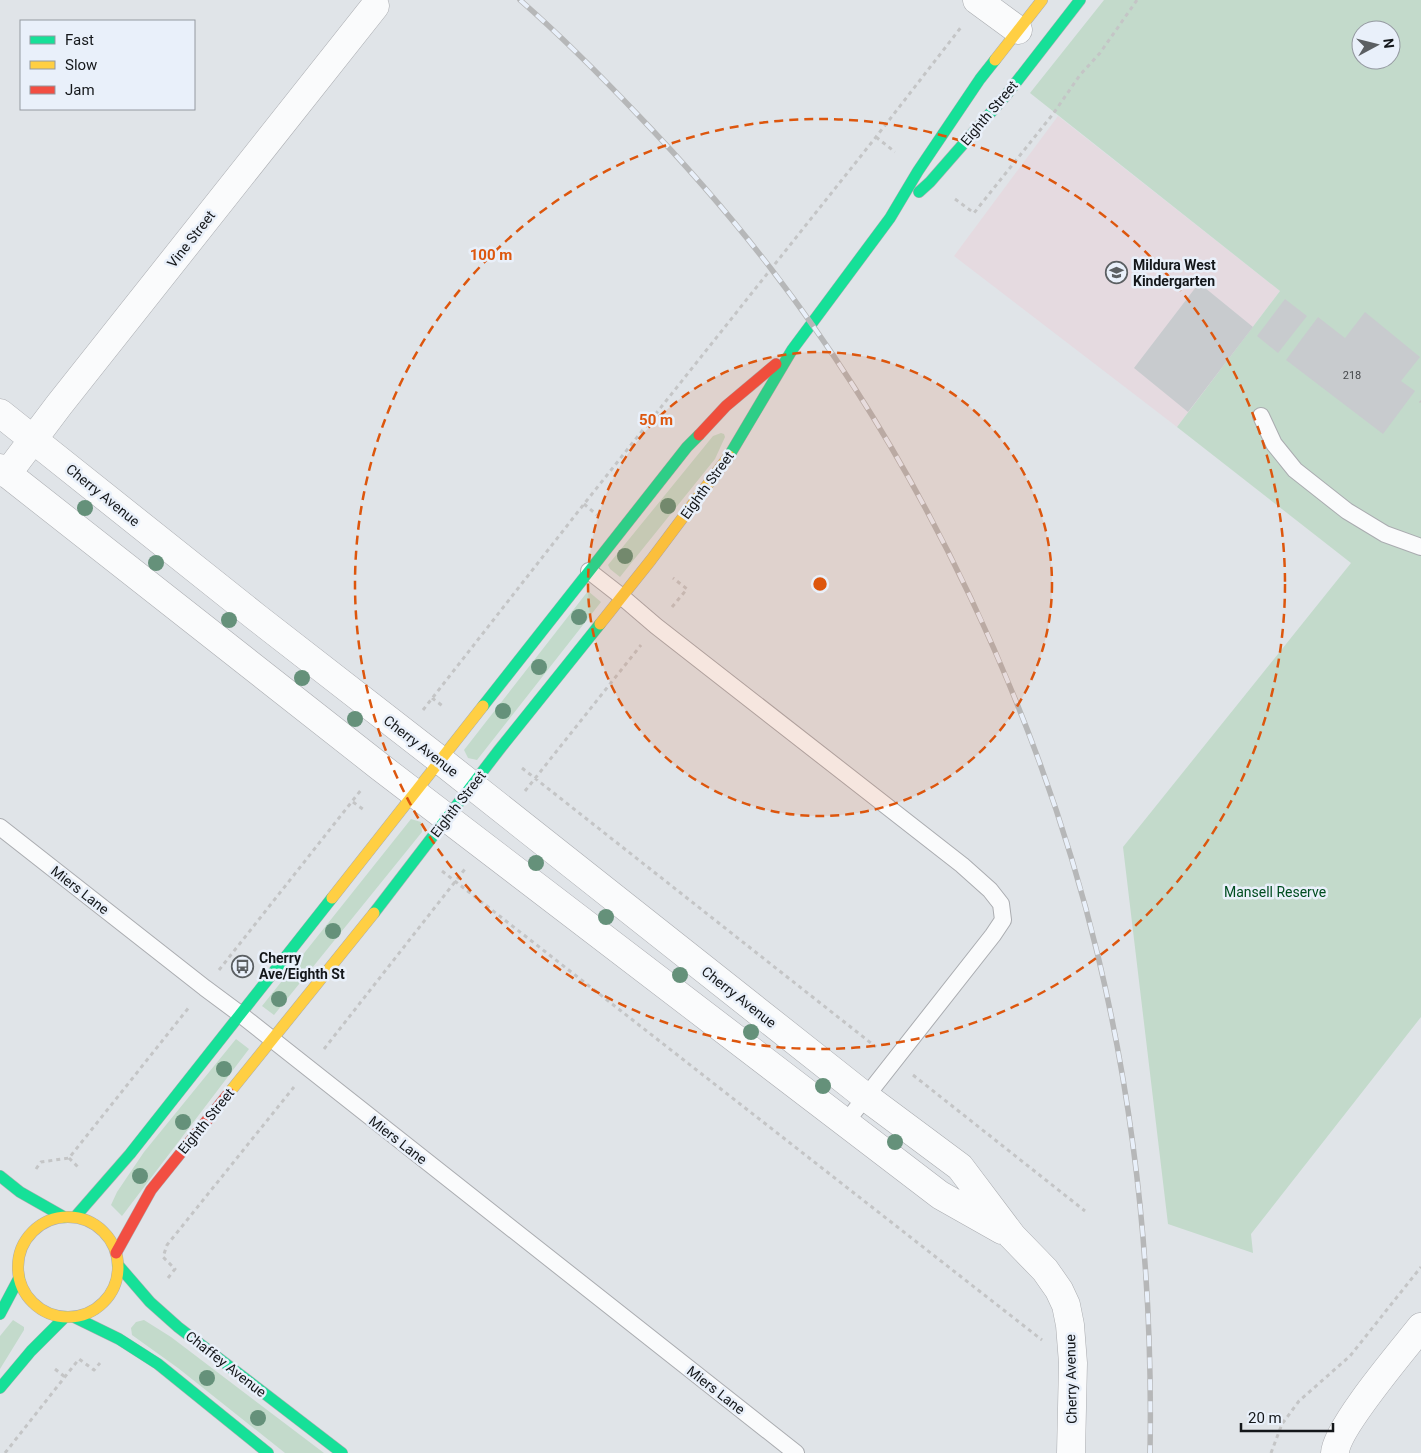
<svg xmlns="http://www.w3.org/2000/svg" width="1421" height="1453" font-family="Roboto,sans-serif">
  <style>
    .education { fill: #e5dae0 }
    .green { fill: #c3dacb; fill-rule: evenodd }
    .building { fill: #c8cbce }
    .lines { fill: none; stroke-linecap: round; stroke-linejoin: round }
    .lane-casing { stroke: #aaacb0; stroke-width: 18 }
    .street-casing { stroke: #aaacb0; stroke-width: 29 }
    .fast-casing { stroke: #aaacb0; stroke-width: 12 }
    .slow-casing { stroke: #aaacb0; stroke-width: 12 }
    .jam-casing { stroke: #aaacb0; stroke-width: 12 }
    .path { stroke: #c4c5c6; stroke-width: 3; stroke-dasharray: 4 4; stroke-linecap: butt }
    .lane { stroke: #fafbfc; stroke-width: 16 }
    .street { stroke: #fafbfc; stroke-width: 28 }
    .fast { stroke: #16e098; stroke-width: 11 }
    .slow { stroke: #ffcf43; stroke-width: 11 }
    .jam { stroke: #f24e42; stroke-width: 11 }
    .rail-casing { stroke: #b6b7b8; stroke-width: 5.5 }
    .rail { stroke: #e9f0fa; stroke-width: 4; stroke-dasharray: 11; stroke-linecap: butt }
    .tree { fill: #65917a }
    .ring { fill: none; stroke: #dd560d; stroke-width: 2.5; stroke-dasharray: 9 6 }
    .labels { text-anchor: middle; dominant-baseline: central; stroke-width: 5; stroke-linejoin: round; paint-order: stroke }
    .number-label { font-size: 11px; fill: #44474a }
    .street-label { font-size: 14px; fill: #14171a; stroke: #e9f0fa }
    .poi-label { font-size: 14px; font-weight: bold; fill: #14171a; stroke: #e9f0fa; text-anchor: start }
    .park-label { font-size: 14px; fill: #004d20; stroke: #e9f0fa }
    .centre { fill: #dd560d; stroke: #e9f0fa; stroke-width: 2.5 }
    .ring-label { font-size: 15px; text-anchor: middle; font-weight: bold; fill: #dd560d; stroke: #e9f0fa; stroke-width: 5; stroke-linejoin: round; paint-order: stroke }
  </style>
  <rect width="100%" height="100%" fill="#e0e4e8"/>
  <path class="education" d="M1058 116 1280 291 1177 427 954 256Z"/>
  <path class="green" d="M1104 0H1421V1017L1251 1234 1253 1253 1168 1224 1123 847 1351 563 1177 427 1280 291 1030 93ZM1361 30H1391V60H1361Z
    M721 433 724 434 725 437 715 459 620 577 610 569 608 565 713 436Z
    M588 591 601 602 477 760 468 758 464 750Z
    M411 819 421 822 422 832 274 1015 262 1006Z
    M236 1039 249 1049 122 1216 111 1205 117 1192 144 1152Z
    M13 1320 24 1327V1330L0 1369V1336Z
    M144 1320 171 1337 324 1453H285L178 1368 132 1335 131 1328 136 1322Z"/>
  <path class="building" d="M1199 283 1253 327 1188 412 1134 368Z
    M1285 299 1307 316 1278 353 1257 336Z
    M1365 312 1420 357 1401 381 1415 391 1383 434 1286 360 1318 317 1345 338Z"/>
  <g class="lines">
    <defs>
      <path id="lane" d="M1261 416 1274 444 1295 470 1347 511 1385 534 1421 547
        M589 571 621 596 656 626 962 865 990 890 1001 904 1003 920 993 935 846 1122
        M0 827 205 988 240 1014 796 1453"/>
      <path id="street" d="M977 0 1018 30
        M0 413 256 617 440 760 866 1097 960 1167 1012 1236 1045 1270 1059 1290 1066 1305 1070 1325 1073 1363 1071 1453
        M0 468 379 766 940 1195 1002 1230
        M7 474 59 405 375 6
        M1335 1453C1336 1428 1403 1350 1421 1327"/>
      <path id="fast" d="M919 192 930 182 1007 94 1080 0
        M729 456 792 350 890 218 918 171 980 79 995 60
        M483 706 687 447 699 435
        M374 913 499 750 600 624
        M0 1176 20 1192 64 1217
        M75 1217 130 1154 332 898
        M118 1265 150 1302 178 1327 342 1453
        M0 1314 19 1278
        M74 1317 119 1339 158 1364 268 1453
        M0 1388 31 1351 65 1317"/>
      <path id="slow" d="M995 60 1042 0
        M600 624 651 560 729 456
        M332 898 483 706
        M229 1093 374 913
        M18 1267a50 50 0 1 1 100 0a50 50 0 1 1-100 0Z"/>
      <path id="jam" d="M699 435 726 406 776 364
        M116 1253 151 1190 229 1093"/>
    </defs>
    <use href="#lane" class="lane-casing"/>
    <use href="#street" class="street-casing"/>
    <use href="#fast" class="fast-casing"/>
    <use href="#slow" class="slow-casing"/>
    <use href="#jam" class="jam-casing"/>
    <path class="path" d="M876 137 895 152
      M955 199 974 213 1053 114 1080 75 1100 53 1137 0
      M1420 401 1421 402
      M584 504 597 515
      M672 607 687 589 673 578
      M432 698 444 707
      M423 710 584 504 876 137 962 26
      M522 768 876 1047
      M525 791 641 645
      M353 802 364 810
      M442 871 1042 1340
      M219 970 361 790
      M324 1049 465 869
      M913 1075 1085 1211
      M69 1158 79 1168
      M36 1169 41 1162 69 1158 190 1006
      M168 1278 175 1269 163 1257 167 1245 294 1087
      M55 1369 65 1377
      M5 1453 79 1359 94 1370 100 1363
      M1271 1453 1282 1424 1299 1401 1350 1356 1421 1267"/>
    <use href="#lane" class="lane"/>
    <use href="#street" class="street"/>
    <use href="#fast" class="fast"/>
    <use href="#slow" class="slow"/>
    <use href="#jam" class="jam"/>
    <defs>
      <path id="rail" d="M520 0C561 36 600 75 638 115 685 164 730 215 772 270 923 467 1040 714 1098 956 1137 1119 1153 1286 1150 1453"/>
    </defs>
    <use href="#rail" class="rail-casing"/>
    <use href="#rail" class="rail"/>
  </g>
  <g class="tree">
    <circle cx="668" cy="506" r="8"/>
    <circle cx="85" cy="508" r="8"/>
    <circle cx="625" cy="556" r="8"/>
    <circle cx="156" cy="563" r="8"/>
    <circle cx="579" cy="617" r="8"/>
    <circle cx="229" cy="620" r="8"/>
    <circle cx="539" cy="667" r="8"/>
    <circle cx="302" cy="678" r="8"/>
    <circle cx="503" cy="711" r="8"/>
    <circle cx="355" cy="719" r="8"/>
    <circle cx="536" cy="863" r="8"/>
    <circle cx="606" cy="917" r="8"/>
    <circle cx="333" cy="931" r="8"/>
    <circle cx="680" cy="975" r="8"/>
    <circle cx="279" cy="999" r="8"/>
    <circle cx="751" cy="1032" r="8"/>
    <circle cx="224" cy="1069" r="8"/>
    <circle cx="823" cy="1086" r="8"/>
    <circle cx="183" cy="1122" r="8"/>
    <circle cx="895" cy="1142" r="8"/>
    <circle cx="140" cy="1176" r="8"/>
    <circle cx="207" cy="1378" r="8"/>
    <circle cx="258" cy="1418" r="8"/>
  </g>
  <circle cx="820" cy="584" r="232" fill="#dd560d" fill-opacity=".12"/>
  <g class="ring">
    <circle cx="820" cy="584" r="232"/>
    <circle cx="820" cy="584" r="465"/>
  </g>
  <defs>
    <symbol id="school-ring" viewBox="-11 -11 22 22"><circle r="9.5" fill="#e9f0fa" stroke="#5b5f62" stroke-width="1.5"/><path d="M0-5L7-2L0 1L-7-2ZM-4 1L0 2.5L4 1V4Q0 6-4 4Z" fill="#5b5f62"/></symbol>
    <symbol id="bus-ring" viewBox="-11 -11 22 22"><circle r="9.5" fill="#e9f0fa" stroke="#5b5f62" stroke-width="1.5"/><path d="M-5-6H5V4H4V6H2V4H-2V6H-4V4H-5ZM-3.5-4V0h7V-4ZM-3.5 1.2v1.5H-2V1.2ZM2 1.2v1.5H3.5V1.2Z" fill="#5b5f62"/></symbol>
  </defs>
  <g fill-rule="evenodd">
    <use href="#school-ring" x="1104" y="260" width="25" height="25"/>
    <use href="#bus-ring" x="230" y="954" width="25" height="25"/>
  </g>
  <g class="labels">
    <g class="number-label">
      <text x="1352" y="375">218</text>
    </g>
    <g class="street-label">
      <text transform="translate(989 113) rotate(-50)">Eighth Street</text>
      <text transform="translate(191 239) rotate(-52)">Vine Street</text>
      <text transform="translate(707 485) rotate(-54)">Eighth Street</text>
      <text transform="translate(103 495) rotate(39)">Cherry Avenue</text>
      <text transform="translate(421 746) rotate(38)">Cherry Avenue</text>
      <text transform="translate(458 804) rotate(-52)">Eighth Street</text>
      <text transform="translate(80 890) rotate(38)">Miers Lane</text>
      <text transform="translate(739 997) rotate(38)">Cherry Avenue</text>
      <text transform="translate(206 1121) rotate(-51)">Eighth Street</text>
      <text transform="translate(398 1140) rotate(38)">Miers Lane</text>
      <text transform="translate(226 1364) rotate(38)">Chaffey Avenue</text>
      <text transform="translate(1071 1379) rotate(-91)">Cherry Avenue</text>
      <text transform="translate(716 1390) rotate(38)">Miers Lane</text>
    </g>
    <g class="poi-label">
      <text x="1133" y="265">Mildura West<tspan x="1133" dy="16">Kindergarten</tspan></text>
      <text x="259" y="958">Cherry<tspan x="259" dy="16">Ave/Eighth St</tspan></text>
    </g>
    <g class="park-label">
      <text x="1275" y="892">Mansell Reserve</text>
    </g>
  </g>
  <circle cx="820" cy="584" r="8" class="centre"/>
  <g class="ring-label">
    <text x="491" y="260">100 m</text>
    <text x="656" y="425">50 m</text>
  </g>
  <rect x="20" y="20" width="175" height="90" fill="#e9f0fa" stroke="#9499a0"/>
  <rect x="30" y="36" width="25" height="8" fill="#16e098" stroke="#9499a0"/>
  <text x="65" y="45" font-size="15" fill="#14171a">Fast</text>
  <rect x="30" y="61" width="25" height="8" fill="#ffcf43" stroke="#9499a0"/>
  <text x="65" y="70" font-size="15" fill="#14171a">Slow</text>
  <rect x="30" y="86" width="25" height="8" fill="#f24e42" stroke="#9499a0"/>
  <text x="65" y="95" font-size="15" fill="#14171a">Jam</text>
  <g transform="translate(1376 45) rotate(83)"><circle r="24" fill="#e9f0fa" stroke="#9499a0"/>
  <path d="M0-4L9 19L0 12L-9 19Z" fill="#5b5f62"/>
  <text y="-8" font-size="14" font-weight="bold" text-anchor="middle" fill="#14171a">N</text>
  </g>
  <path d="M1241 1423v8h92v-8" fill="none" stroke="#14171a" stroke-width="2.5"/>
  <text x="1248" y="1423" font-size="15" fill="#14171a" stroke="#e9f0fa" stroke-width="4" paint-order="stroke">20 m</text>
</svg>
